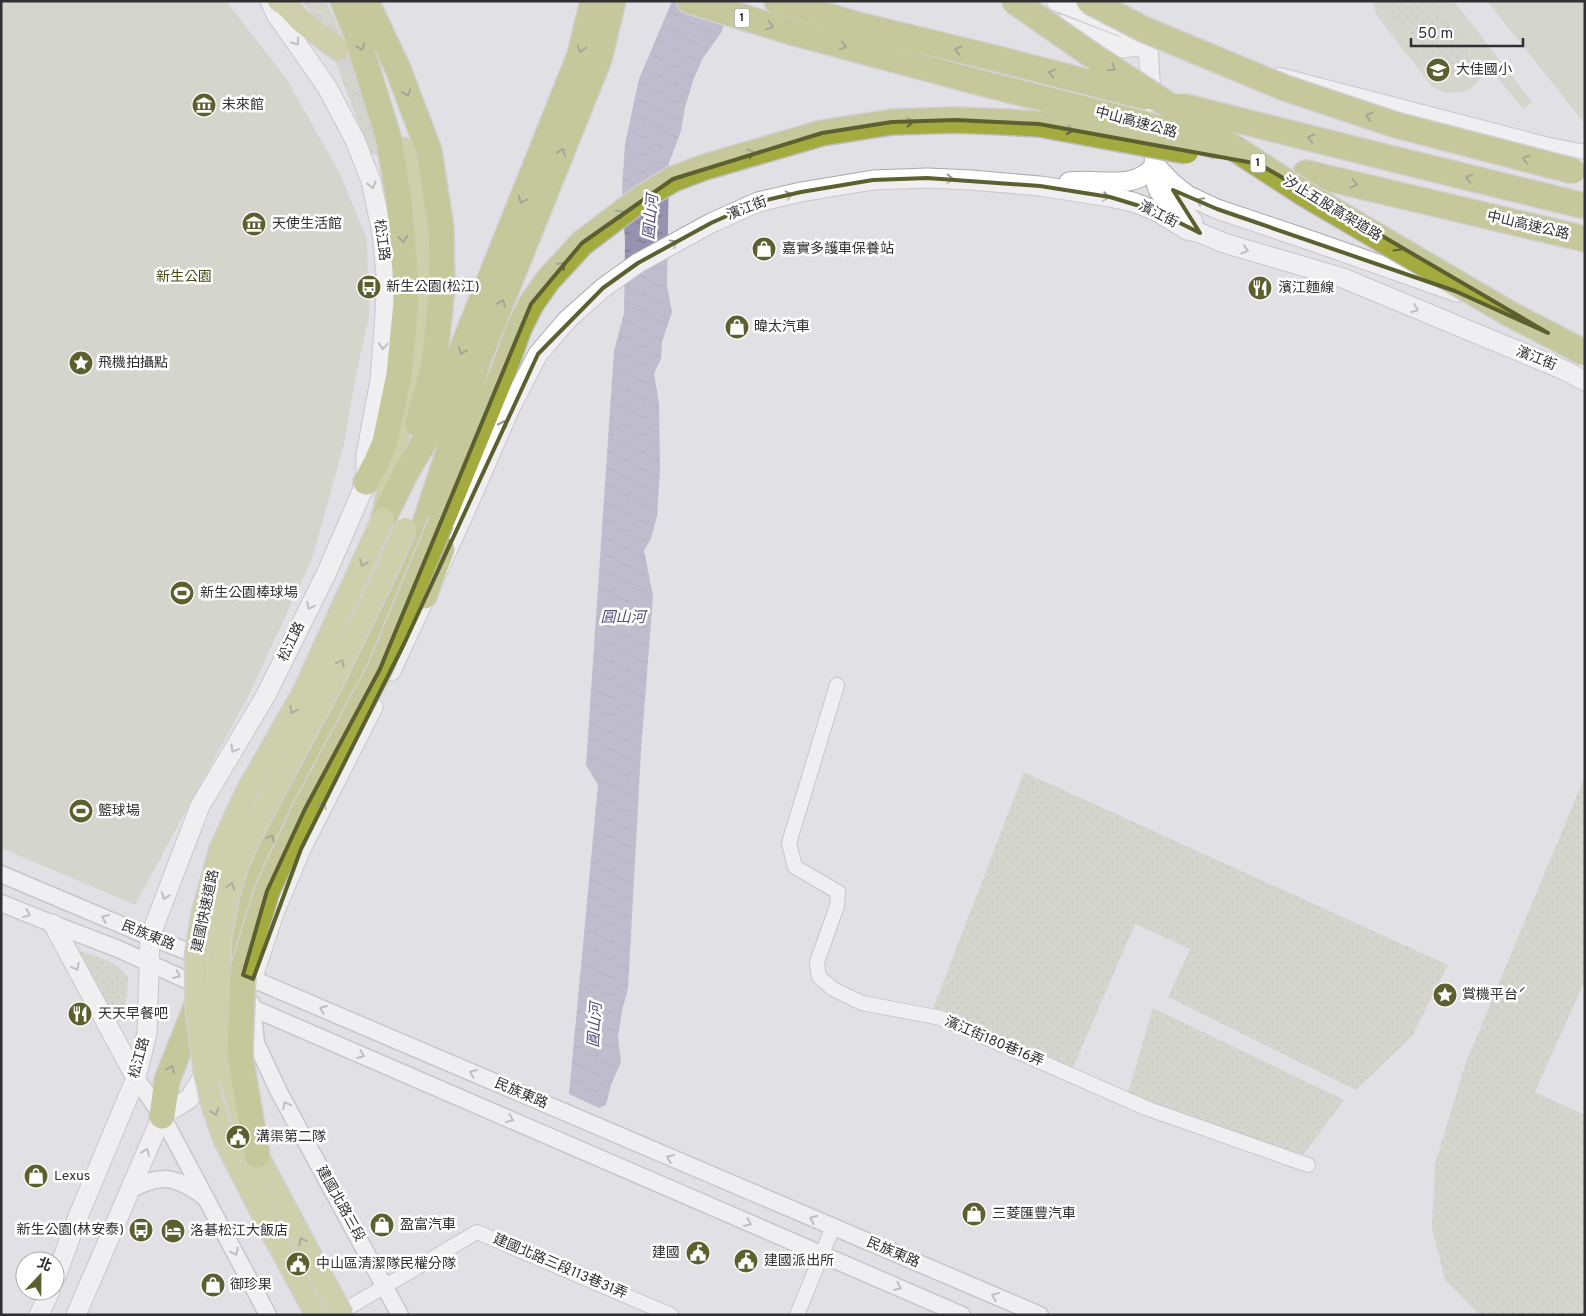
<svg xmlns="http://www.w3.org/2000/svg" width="1586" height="1316" font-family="Overpass,'Noto Sans TC',sans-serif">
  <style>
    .grass { fill: url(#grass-dots) }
    .forest { fill: url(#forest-crowns) }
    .green { fill: #c4c7af }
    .water { fill: url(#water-ripples) }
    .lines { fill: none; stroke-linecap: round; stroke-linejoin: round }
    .trunk-tunnel { stroke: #bebdc1; stroke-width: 22; stroke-dasharray: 22 11; stroke-linecap: butt }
    .minor-casing { stroke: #a9a8ad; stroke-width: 16 }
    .tertiary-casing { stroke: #a9a8ad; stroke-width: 19 }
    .secondary-casing { stroke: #a9a8ad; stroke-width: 21 }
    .trunk-casing { stroke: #bdbcbd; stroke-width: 25 }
    .motorway-casing { stroke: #bdbcbd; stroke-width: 28 }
    .minor { stroke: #fff; stroke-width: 14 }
    .tertiary { stroke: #fff; stroke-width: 16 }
    .secondary { stroke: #fff; stroke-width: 19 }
    .trunk { stroke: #b6bc66; stroke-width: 22 }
    .motorway { stroke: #a3ab3f; stroke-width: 25 }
    .trunk-bridge-casing { stroke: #bdbcbd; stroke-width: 25; stroke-linecap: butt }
    .motorway-bridge-casing { stroke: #bdbcbd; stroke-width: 28; stroke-linecap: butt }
    .trunk-bridge { stroke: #b6bc66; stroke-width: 22 }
    .motorway-bridge { stroke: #a3ab3f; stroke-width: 25 }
    .oneway { stroke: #5e6137 }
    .oneway2 { stroke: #989798 }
    .oneway3 { stroke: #6c6e49 }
    .marked { fill: none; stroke: #5b602e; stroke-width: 4; stroke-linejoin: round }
    .labels { text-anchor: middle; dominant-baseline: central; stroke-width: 5; stroke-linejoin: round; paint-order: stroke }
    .shield { fill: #fff; stroke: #6e6d6f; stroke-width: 1 }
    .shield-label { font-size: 12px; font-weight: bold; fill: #302f31 }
    .poi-label { font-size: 14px; fill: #302f31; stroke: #fff; text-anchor: start }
    .street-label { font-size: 14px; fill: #302f31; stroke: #fff }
    .park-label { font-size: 14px; fill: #444813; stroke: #fff }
    .water-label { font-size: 15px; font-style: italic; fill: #564d7b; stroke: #fff }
  </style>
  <defs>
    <pattern id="grass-dots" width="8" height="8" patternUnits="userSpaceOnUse" patternTransform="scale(1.25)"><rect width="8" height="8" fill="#c4c7af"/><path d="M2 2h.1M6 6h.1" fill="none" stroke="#a9ab97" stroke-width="1.8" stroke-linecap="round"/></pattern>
    <pattern id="forest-crowns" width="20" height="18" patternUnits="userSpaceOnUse" patternTransform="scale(1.25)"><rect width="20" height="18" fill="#c4c7af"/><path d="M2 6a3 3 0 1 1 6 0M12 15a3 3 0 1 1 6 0" fill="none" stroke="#a9ab97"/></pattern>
    <pattern id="water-ripples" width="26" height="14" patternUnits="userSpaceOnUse" patternTransform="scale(1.25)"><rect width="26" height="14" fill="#9692af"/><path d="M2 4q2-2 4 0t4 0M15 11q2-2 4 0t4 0" fill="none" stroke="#7b788f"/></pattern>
  </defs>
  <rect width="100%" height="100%" fill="#e1e0e5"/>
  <path class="grass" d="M1385 1H1433L1468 48 1472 59 1468 70 1458 77 1450 78 1439 73 1388 9Z
    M1024 772 1448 965 1412 1036 1356 1090 1168 997 1190 949 1135 924 1070 1075 933 1009Z
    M1585 776V980L1535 1092 1585 1115V1315H1480L1445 1280 1432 1229 1435 1164 1466 1062Z
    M78 950C96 957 118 961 128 978L125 1017 122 1021 113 1022 73 951Z
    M1153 1008 1344 1100 1298 1162 1126 1099Z"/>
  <path class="forest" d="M302 1H326L355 63 381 158 369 151 322 27Z"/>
  <path class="green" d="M1 1H226L286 78 340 174 367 239 369 316 356 375 344 444 312 559 250 693 135 905 1 848Z
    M1372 1H1385L1388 9 1439 73C1458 88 1480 68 1468 48L1433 1H1454L1532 102 1523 109 1486 63C1484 68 1483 73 1480 78 1470 95 1447 97 1432 86L1377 16Z
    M1487 1H1585V124Z"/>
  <path class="water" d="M672 1H732L721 33 703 58 694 78 685 107 681 131 669 163 667 286 672 312 662 342 661 359 654 373 659 403 660 471 657 516 651 539 644 550 653 596 641 751 628 989 622 1011 618 1037 621 1062 611 1085 606 1105 599 1108 569 1094 598 785 586 765 614 351 624 313 625 241 622 188 625 144 639 79Z"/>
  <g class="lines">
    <path class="trunk-tunnel" d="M338 49 358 66 372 84"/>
    <defs>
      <path id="minor" d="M1280 75 1549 145 1585 152
        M837 685 789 843 795 867 838 892 837 906 817 962 819 977 833 989 862 1003 941 1018 1146 1108 1308 1165
        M336 1315 477 1232 671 1315
        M797 1315 833 1227"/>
      <path id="tertiary" d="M1 874 150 937 205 958
        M1 903 53 924 116 948 204 988
        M241 974 1040 1315
        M234 1000 962 1315
        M252 1004 256 1043 279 1092 400 1315
        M136 1078 162 1116 268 1315
        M130 1190C161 1173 175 1176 203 1196"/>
      <path id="secondary" d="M1056 1 1125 28 1148 45C1150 79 1152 112 1154 146 1155 161 1152 177 1159 191 1167 205 1186 210 1193 222
        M1059 24 1122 48 1148 45
        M1155 165 1172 183 1187 195 1217 209 1312 241 1457 292
        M1069 182C1099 178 1135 192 1155 165
        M391 671 463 516 511 406 538 354 568 319 603 288 638 263 711 223 758 202 801 192 873 180 927 178 971 180 1040 186 1110 197 1133 202 1156 211 1187 230 1200 233 1224 243 1343 278 1564 370 1585 381
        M53 924 136 1078
        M251 983 274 913 301 849 373 707
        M55 1279 77 1219 136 1078 147 1033 150 937 172 879 200 806 266 695 327 572 366 482V455L380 380 385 315 386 274 382 233 371 181 355 140 327 87 276 14 270 1
        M39 1315 50 1291
        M76 1315 162 1116 189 1099 210 1066"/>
      <path id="trunk" d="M279 1 284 3 301 21 338 49
        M385 507 396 442 406 411 413 370 422 291 421 250 417 219 404 149
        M272 1232 317 1315"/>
      <path id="motorway" d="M343 1 356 32 389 140 399 200 405 271 406 303 399 375 385 442 377 461 366 482
        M366 1 398 69 429 151 441 228 442 289 434 364 418 424
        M690 1 795 33 974 81
        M777 1 858 25 1006 61
        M1393 159 1585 206
        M1306 173 1585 239
        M470 380 599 59 613 1
        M443 518 505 367 519 328 531 304 548 280 582 243 643 197 673 179 705 167 822 133 892 122 956 120 1005 122
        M383 519 406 472 426 439 580 55 593 1
        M424 596 442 549
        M220 957 238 918 258 864 283 813 378 631 423 530 477 365
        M162 1116 167 1080 201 995"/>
    </defs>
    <use href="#minor" class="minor-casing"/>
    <use href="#tertiary" class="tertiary-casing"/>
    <use href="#secondary" class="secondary-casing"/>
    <use href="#trunk" class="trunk-casing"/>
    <use href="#motorway" class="motorway-casing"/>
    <use href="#minor" class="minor"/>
    <use href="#tertiary" class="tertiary"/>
    <use href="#secondary" class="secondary"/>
    <use href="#trunk" class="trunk"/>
    <use href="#motorway" class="motorway"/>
    <defs>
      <path id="trunk-bridge" d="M272 1232 224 1138 212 1103 205 1070 197 1012 196 956 203 912 221 848 247 792 304 692 383 519
        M342 1315 257 1155 242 1116 225 1060 218 1007 220 937 228 896 237 865 250 836 331 684 381 582 405 529"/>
      <path id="motorway-bridge" d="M1014 1 1093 56 1305 194 1510 314 1585 353
        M1089 1 1143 29 1285 88 1396 125 1573 171
        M1006 61 1145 97
        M974 81 1140 123 1218 146
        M1182 106 1393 159
        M1005 122 1039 124 1186 151
        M257 1155 240 1055 243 970 267 891 305 809 380 669 441 522"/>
    </defs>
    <use href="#trunk-bridge" class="trunk-bridge-casing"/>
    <use href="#motorway-bridge" class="motorway-bridge-casing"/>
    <use href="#trunk-bridge" class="trunk-bridge"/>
    <use href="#motorway-bridge" class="motorway-bridge"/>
  </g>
  <defs><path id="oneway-chevron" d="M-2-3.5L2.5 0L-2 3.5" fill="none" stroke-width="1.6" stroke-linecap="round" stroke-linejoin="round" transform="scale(1.25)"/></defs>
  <g class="oneway">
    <use href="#oneway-chevron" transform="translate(770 26) rotate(17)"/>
    <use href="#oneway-chevron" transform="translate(843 46) rotate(15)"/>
    <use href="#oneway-chevron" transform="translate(361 47) rotate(72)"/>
    <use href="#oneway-chevron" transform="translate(581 49) rotate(105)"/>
    <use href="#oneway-chevron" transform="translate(958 50) rotate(-166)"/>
    <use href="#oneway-chevron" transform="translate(1112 68) rotate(33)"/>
    <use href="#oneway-chevron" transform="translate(1052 73) rotate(-165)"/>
    <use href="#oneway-chevron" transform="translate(407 93) rotate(70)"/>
    <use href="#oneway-chevron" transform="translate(1369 116) rotate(-162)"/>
    <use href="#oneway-chevron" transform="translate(910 122) rotate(-2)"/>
    <use href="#oneway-chevron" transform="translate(1070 130) rotate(10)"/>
    <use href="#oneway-chevron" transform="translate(1311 138) rotate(-166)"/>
    <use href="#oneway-chevron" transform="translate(562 152) rotate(-68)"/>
    <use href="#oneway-chevron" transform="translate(751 153) rotate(-17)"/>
    <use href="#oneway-chevron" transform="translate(1526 159) rotate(-165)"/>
    <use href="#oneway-chevron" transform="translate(1469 178) rotate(-166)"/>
    <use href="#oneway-chevron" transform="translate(1354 184) rotate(13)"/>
    <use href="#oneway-chevron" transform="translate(522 200) rotate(112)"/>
    <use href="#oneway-chevron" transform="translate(620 213) rotate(-35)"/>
    <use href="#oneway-chevron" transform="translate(403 239) rotate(85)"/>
    <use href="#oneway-chevron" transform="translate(1398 248) rotate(30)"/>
    <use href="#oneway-chevron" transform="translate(562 265) rotate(-48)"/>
    <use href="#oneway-chevron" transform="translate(502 303) rotate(-68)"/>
    <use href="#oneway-chevron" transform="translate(462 351) rotate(112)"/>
    <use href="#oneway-chevron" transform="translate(271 838) rotate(-64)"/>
    <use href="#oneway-chevron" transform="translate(171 1069) rotate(-68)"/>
  </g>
  <g class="oneway2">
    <use href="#oneway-chevron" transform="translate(296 42) rotate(55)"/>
    <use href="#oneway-chevron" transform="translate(950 179) rotate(3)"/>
    <use href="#oneway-chevron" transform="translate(372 185) rotate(76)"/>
    <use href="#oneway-chevron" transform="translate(789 195) rotate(-13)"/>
    <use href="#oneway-chevron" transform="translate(1106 197) rotate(9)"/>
    <use href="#oneway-chevron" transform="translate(1200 201) rotate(-153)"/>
    <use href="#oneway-chevron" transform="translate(674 243) rotate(-29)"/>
    <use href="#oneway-chevron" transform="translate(1245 250) rotate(17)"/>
    <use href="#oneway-chevron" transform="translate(1415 309) rotate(23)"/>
    <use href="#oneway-chevron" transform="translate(383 346) rotate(95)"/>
    <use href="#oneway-chevron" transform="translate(503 424) rotate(-66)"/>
    <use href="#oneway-chevron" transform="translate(310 606) rotate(116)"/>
    <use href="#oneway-chevron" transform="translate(234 749) rotate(121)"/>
    <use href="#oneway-chevron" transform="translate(323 805) rotate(-63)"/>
    <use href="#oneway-chevron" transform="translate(165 896) rotate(111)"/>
    <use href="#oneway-chevron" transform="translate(27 914) rotate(23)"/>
    <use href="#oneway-chevron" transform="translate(105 918) rotate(-157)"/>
    <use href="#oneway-chevron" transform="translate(76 967) rotate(62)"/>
    <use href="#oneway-chevron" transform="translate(177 975) rotate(24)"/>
    <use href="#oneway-chevron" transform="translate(323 1009) rotate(-157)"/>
    <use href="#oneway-chevron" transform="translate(361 1055) rotate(23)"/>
    <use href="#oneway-chevron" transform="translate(473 1073) rotate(-157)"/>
    <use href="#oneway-chevron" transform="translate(286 1105) rotate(-118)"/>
    <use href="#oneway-chevron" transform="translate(510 1119) rotate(23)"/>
    <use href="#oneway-chevron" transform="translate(146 1152) rotate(-67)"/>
    <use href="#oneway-chevron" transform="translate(670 1158) rotate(-157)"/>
    <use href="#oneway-chevron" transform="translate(813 1219) rotate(-157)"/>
    <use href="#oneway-chevron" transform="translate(748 1223) rotate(23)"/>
    <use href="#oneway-chevron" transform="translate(235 1252) rotate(62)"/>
    <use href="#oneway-chevron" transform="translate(898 1287) rotate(23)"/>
    <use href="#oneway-chevron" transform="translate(995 1296) rotate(-157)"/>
  </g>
  <g class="oneway3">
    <use href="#oneway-chevron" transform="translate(363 563) rotate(114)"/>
    <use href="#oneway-chevron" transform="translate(341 663) rotate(-64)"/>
    <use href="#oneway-chevron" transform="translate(293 710) rotate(119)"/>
    <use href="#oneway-chevron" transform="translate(231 886) rotate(-74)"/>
    <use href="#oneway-chevron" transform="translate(215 1112) rotate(71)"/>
    <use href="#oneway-chevron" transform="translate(302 1241) rotate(-118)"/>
  </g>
  <path d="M0 0H1586V1316H0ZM956 120 1039 124 1259 164 1548 333 1455 291 1217 209 1173 190 1200 233 1156 211 1110 197 1040 186 927 178 873 180 801 192 758 202 711 223 638 263 603 288 538 354 404 644 301 849 253 979 243 975 267 891 305 809 380 669 531 304 582 243 673 179 822 133 892 122Z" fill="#e1e0e5" fill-opacity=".55" fill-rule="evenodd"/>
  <path class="marked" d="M956 120 1039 124 1259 164 1548 333 1455 291 1217 209 1173 190 1200 233 1156 211 1110 197 1040 186 927 178 873 180 801 192 758 202 711 223 638 263 603 288 538 354 404 644 301 849 253 979 243 975 267 891 305 809 380 669 531 304 582 243 673 179 822 133 892 122Z"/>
  <defs>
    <symbol id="school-disc" viewBox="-11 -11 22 22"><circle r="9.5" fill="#5b602e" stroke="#fff"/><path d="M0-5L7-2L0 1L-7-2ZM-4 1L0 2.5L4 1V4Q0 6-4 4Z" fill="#fff"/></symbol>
    <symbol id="museum-disc" viewBox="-11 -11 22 22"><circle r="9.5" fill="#5b602e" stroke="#fff"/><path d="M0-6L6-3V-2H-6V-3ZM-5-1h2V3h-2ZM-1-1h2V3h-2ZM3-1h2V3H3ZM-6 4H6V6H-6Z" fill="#fff"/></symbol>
    <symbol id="shop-disc" viewBox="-11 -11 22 22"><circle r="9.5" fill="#5b602e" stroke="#fff"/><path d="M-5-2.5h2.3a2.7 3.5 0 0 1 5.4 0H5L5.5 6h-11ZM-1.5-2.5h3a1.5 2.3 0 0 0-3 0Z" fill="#fff"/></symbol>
    <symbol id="bus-disc" viewBox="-11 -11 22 22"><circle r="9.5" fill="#5b602e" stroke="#fff"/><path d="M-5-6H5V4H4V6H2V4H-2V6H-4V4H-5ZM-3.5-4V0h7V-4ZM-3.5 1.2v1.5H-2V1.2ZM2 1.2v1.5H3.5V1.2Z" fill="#fff"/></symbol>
    <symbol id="restaurant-disc" viewBox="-11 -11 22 22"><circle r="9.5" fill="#5b602e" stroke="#fff"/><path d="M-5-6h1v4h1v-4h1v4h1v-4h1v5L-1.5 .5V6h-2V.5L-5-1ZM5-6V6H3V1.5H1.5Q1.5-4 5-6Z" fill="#fff"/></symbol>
    <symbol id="sight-disc" viewBox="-11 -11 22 22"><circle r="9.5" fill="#5b602e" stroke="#fff"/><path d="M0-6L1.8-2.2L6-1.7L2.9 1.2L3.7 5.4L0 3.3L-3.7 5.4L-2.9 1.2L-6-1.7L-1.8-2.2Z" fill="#fff"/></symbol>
    <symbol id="stadium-disc" viewBox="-11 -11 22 22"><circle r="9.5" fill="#5b602e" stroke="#fff"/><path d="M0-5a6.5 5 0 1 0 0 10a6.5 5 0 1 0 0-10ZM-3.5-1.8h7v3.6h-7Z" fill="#fff"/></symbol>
    <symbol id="civic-disc" viewBox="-11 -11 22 22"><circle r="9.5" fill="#5b602e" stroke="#fff"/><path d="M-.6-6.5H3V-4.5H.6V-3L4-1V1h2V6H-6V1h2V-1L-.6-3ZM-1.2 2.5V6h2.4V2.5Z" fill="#fff"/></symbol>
    <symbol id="hotel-disc" viewBox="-11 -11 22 22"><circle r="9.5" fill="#5b602e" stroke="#fff"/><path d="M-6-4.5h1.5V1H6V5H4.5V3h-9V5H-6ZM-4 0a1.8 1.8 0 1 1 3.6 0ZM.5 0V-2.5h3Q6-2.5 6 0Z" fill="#fff"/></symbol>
  </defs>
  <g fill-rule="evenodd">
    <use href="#school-disc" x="1424" y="56" width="28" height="28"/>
    <use href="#museum-disc" x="190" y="91" width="28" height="28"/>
    <use href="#museum-disc" x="240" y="210" width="28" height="28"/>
    <use href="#shop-disc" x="750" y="235" width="28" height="28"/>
    <use href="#bus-disc" x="355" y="273" width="28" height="28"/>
    <use href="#restaurant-disc" x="1246" y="274" width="28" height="28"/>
    <use href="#shop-disc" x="723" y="313" width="28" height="28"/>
    <use href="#sight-disc" x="67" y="349" width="28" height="28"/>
    <use href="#stadium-disc" x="168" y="579" width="28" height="28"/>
    <use href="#stadium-disc" x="67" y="797" width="28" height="28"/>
    <use href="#sight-disc" x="1431" y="981" width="28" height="28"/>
    <use href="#restaurant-disc" x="66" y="1000" width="28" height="28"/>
    <use href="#civic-disc" x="224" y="1123" width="28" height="28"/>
    <use href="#shop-disc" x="22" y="1162" width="28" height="28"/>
    <use href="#shop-disc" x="960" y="1200" width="28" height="28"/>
    <use href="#shop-disc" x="368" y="1211" width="28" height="28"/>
    <use href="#bus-disc" x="127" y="1216" width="28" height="28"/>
    <use href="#hotel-disc" x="159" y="1217" width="28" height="28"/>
    <use href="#civic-disc" x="684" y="1239" width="28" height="28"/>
    <use href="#civic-disc" x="732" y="1247" width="28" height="28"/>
    <use href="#civic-disc" x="284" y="1250" width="28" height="28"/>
    <use href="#shop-disc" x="199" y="1271" width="28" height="28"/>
  </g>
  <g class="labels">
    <g class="shield">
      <rect x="734.5" y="8.5" width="15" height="19" rx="4"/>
      <rect x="1250.5" y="153.5" width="15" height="19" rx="4"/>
    </g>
    <g class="shield-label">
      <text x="742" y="18">1</text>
      <text x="1258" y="163">1</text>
    </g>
    <g class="poi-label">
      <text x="1456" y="70">大佳國小</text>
      <text x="222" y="105">未來館</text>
      <text x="272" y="224">天使生活館</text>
      <text x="782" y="249">嘉實多護車保養站</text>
      <text x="386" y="287">新生公園(松江)</text>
      <text x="1278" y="288">濱江麵線</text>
      <text x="754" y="327">暐太汽車</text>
      <text x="98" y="363">飛機拍攝點</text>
      <text x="200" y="593">新生公園棒球場</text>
      <text x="98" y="811">籃球場</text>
      <text x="1462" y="995">賞機平台ˊ</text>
      <text x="98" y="1014">天天早餐吧</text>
      <text x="256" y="1137">溝渠第二隊</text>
      <text x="54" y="1176">Lexus</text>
      <text x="992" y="1214">三菱匯豐汽車</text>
      <text x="400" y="1225">盈富汽車</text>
      <text x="124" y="1230" text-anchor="end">新生公園(林安泰)</text>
      <text x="190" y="1231">洛碁松江大飯店</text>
      <text x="680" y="1253" text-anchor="end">建國</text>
      <text x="764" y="1261">建國派出所</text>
      <text x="316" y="1264">中山區清潔隊民權分隊</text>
      <text x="230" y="1285">御珍果</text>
    </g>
    <g class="street-label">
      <text transform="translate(1136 123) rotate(15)">中山高速公路</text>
      <text transform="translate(747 209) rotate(-21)">濱江街</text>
      <text transform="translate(1332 209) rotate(31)">汐止五股高架道路</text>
      <text transform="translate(1158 215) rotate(27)">濱江街</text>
      <text transform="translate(1528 226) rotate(13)">中山高速公路</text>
      <text transform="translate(381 240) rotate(82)">松江路</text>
      <text transform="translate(1536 359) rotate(22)">濱江街</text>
      <text transform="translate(292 642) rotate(-64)">松江路</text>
      <text transform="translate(206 911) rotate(-78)">建國快速道路</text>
      <text transform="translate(148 936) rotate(22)">民族東路</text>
      <text transform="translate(994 1042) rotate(23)">濱江街180巷16弄</text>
      <text transform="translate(140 1058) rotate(-75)">松江路</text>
      <text transform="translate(521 1094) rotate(23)">民族東路</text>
      <text transform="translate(340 1204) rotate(61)">建國北路三段</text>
      <text transform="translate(893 1253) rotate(23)">民族東路</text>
      <text transform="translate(560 1267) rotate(23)">建國北路三段113巷31弄</text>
    </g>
    <g class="park-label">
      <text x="184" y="277">新生公園</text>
    </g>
    <g class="water-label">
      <text transform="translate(652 217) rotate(-85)">圓山河</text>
      <text x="623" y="618">圓山河</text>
      <text transform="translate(596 1025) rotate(-86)">圓山河</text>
    </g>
  </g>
  <rect width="1586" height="1316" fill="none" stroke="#302f31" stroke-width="5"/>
  <g transform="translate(40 1276) rotate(22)"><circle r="24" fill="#ffffff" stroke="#acacad"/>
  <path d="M0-4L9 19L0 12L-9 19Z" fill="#5b602e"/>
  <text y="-8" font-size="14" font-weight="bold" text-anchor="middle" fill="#302f31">北</text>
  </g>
  <path d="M1411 38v8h112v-8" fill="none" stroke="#302f31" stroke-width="2.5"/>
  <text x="1418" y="38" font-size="15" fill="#302f31" stroke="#ffffff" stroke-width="4" paint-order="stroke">50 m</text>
</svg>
